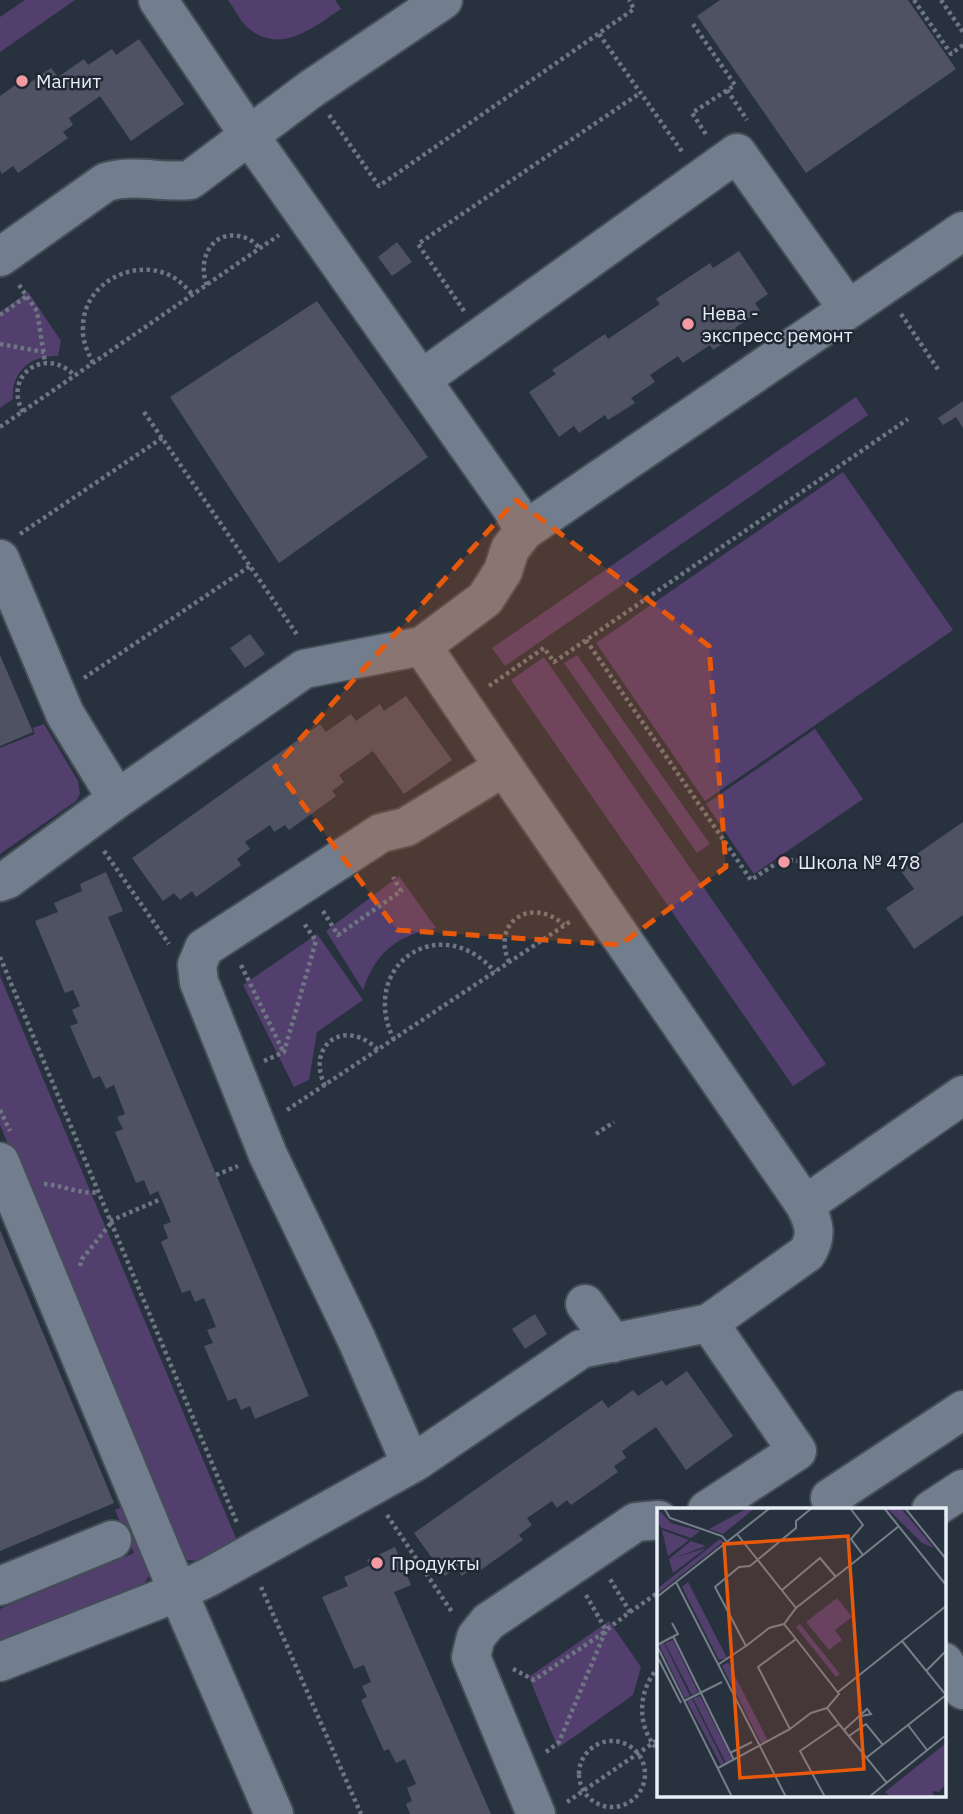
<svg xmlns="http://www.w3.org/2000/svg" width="963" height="1814" font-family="'IBM Plex Sans',sans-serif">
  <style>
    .green { fill: #533f6e }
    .building { fill: #4f5262 }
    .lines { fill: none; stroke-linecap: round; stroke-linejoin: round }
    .minor-casing { stroke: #454d57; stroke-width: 42 }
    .path { stroke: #6d7682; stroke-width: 4.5; stroke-dasharray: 3.5 3.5; stroke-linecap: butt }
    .minor { stroke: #727e8d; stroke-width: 38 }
    .marked { fill: #e8590c; fill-opacity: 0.2; stroke: #e8590c; stroke-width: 5; stroke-dasharray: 14 9; stroke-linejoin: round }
    .poi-dot { fill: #f49aa2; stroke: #1f2834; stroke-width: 2.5 }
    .labels { text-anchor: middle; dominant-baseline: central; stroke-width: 5; stroke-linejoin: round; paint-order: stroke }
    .poi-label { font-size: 19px; fill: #e8eff7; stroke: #1f2834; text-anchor: start }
    .inset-road { fill: none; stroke: #757e89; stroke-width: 2 }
    .view { fill: #e8590c; fill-opacity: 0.15; stroke: #e8590c; stroke-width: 3.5 }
    .inset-edge { fill: none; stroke: #e8eff7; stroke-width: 3.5 }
  </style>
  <rect width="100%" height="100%" fill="#28323f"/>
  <path class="green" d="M25 0H75L0 52V17Z
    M228 0H335L341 9C312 28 280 56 247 27 240 21 234 8 228 0Z
    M28 292 61 341 58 356C31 355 11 371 13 399L0 408V312Z
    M856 397 868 415 505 666 492 648Z
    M843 472 953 630 705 801 596 643Z
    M577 655 710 844 697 853 564 663Z
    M544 657 826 1064 793 1086 511 680Z
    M44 724 78 781 80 794 76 801 0 854V748L35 734 33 728Z
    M815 729 863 799 754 874 706 804Z
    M399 876 436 928C397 936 376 951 363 990L326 931Z
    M317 934 363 1000 317 1032 309 1080 294 1087 243 985Z
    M0 976 238 1543 203 1561 186 1560 179 1553 0 1125Z
    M128 1504 151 1573 143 1585 0 1644V1609L134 1553 115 1510Z
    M609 1621 641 1667 633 1695 558 1748 529 1677Z"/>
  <path class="building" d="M720 0H908L956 69 806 173 697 16Z
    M139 39 184 104 131 141 100 96 69 118 73 125 63 132 68 138 18 173 13 166 2 174 0 170V96L24 79 28 84 51 68 58 77 84 59 88 65 112 49 116 55Z
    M397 242 412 262 392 276 378 257Z
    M739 251 768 294 755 303 760 311 735 328 739 333 713 350 710 345 683 363 678 356 650 375 655 382 631 398 635 403 608 420 605 415 579 433 574 426 559 437 529 392 556 374 552 370 605 334 608 339 660 304 656 299 710 263 713 268Z
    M317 301 428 457 279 563 170 397Z
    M963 401V428L956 417 943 425 938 418Z
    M250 634 265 654 245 668 230 648Z
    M0 655 33 732 0 746Z
    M406 696 452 760 404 794 373 751 339 775 344 782 332 791 336 796 314 812 289 830 285 825 274 832 270 825 245 842 250 849 237 859 241 865 220 880 196 897 192 891 180 900 174 893 163 901 132 858 320 724 326 732 351 714 356 721 380 704 384 711Z
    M963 822V915L914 949 886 908 914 889 898 867Z
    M106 872 123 911 108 917 309 1396 255 1419 250 1406 241 1410 236 1398 228 1401 204 1346 213 1343 207 1330 216 1327 204 1298 195 1302 190 1290 182 1293 161 1242 168 1238 163 1225 171 1222 158 1191 150 1195 144 1180 136 1183 115 1132 123 1129 117 1117 125 1114 114 1085 106 1089 100 1076 93 1079 70 1026 78 1023 72 1010 80 1006 73 990 65 993 35 921 58 912 54 903 82 891 80 884Z
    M0 1230 114 1503 0 1551Z
    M535 1314 547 1334 525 1349 512 1329Z
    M687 1371 733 1436 686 1470 656 1427 622 1451 626 1458 614 1466 618 1472 571 1505 567 1500 557 1508 552 1501 527 1518 532 1525 519 1535 523 1540 478 1572 474 1567 462 1576 456 1568 445 1576 414 1533 602 1400 608 1408 633 1390 638 1396 662 1380 666 1386Z
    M395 1547 411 1585 394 1592 491 1814H410L406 1804 412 1801 407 1788 416 1784 405 1759 396 1763 389 1749 384 1751 361 1700 367 1697 362 1686 371 1682 364 1665 354 1669 322 1597 348 1586 344 1577 370 1565 367 1560Z"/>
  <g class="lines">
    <defs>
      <path id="minor" d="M158 0 249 135 513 510 524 531
        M0 257 106 182C135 174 161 183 190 180L311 89 443 0
        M422 379 737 153 848 309
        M0 559 65 714 117 799 8 879 0 882
        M504 767 805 1205C814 1223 818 1235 807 1253L709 1323
        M117 799 304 669 422 646 485 599 503 571 510 549 524 531 963 231
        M0 1162 178 1592 274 1814
        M805 1205 963 1095
        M585 1304 613 1343
        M415 1462 581 1349 709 1323 797 1451 707 1510
        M830 1498 963 1410
        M931 1510 963 1489
        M0 1586 112 1540
        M0 1662 178 1592 209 1577 415 1462 403 1446 356 1338 268 1155 199 982 197 965 204 948 381 833 406 827 504 767 422 646
        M944 1662 963 1690
        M536 1814 471 1657 476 1637 488 1622 636 1522 659 1520"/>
    </defs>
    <use href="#minor" class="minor-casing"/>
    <path class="path" d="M914 0 951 54 963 45
      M941 0 963 32
      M693 24 735 85 692 113 707 136
      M599 34 683 153
      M727 90 747 120
      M329 115 379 186 634 9 629 0
      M19 285 37 311 45 362
      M207 285C196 258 214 226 246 238 251 239 256 245 260 248
      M464 311 418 244 640 93
      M901 314 939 371
      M0 315 27 296
      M0 344 44 352
      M93 363C87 351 82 340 83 327 83 285 130 259 167 274 177 278 185 286 192 294
      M23 412C2 375 46 345 75 376
      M144 412 298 636
      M0 427 279 235
      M20 534 162 438
      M586 640 751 880 783 859 837 866
      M84 678 250 566
      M489 686 544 648 554 662 908 419
      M104 851 169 944
      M323 911 338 935 401 891 393 877
      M0 957 237 1523
      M509 962C491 921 532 896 564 925
      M241 965 283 1051
      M394 1040C357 965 441 909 495 972
      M264 1061 284 1052 316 941 303 922
      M325 1086C305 1044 346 1017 378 1050
      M0 1110 10 1131
      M287 1110 571 921
      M596 1134 614 1122
      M216 1175 238 1166
      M44 1184C62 1185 81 1195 99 1192
      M110 1221 161 1199
      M80 1266 82 1259 111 1223
      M387 1515 452 1612
      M261 1587 361 1814
      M586 1595 606 1630 630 1612 610 1579
      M630 1612 659 1592
      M659 1667C637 1690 636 1728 659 1751
      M513 1669 534 1680 606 1631
      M579 1774a33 33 0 1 1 66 0a33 33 0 1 1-66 0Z
      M546 1752 559 1742 606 1630
      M567 1802 659 1739"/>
    <use href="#minor" class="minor"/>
  </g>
  <path class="marked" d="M516 500 709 646 726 867 620 945 397 930 275 767Z"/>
  <g class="poi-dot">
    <circle cx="22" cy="81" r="7"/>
    <circle cx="688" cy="324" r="7"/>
    <circle cx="784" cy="862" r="7"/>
    <circle cx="377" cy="1563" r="7"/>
  </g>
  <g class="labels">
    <g class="poi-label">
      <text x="36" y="81">Магнит</text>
      <text x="702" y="313">Нева -<tspan x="702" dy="22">экспресс ремонт</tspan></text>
      <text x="798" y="862">Школа № 478</text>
      <text x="391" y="1563">Продукты</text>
    </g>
  </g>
  <g transform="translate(657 1508)">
    <rect width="289" height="289" fill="#28323f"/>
    <path d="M0 0 14 15 43 23 34 30 5 20 0 15ZM91 0H98L66 26 52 21ZM230 0H244L277 40 265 35ZM5 22 32 32 11 48ZM63 31 66 34 0 86V81ZM34 33 49 38 17 50 49 40 16 65 12 51ZM31 74 70 150 62 152 25 79ZM180 90 195 109 178 122 185 132 172 142 149 114ZM143 116 183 166 179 169 139 119ZM16 132 41 184 35 187 8 135ZM7 135 33 188 28 190 2 137ZM71 154 111 233 104 235 65 158ZM43 188 75 251 69 255 36 190ZM35 191 67 255 64 257 30 193ZM289 235V276L282 284 275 283 278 289H234L228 284Z" fill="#533f6e"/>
    <path class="inset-road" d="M7 0 13 10 65 28 70 34M193 0 206 17 194 31 206 47 242 18M227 0 289 77M248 0 289 51M80 26 139 100M19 74 129 289M125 82 163 50 179 69M0 89 113 0M16 128 77 252M139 131 182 186 170 200M0 137 21 126 15 115M0 138 75 289M89 138 112 120 127 116 139 100 206 47M0 148 24 195M62 156 89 138 58 79 82 59 93 58 139 20V13L155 0M269 163 289 143M181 184 289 98M27 193 65 174M182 216 230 275M251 217 270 242M133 221 154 205 170 200 182 216 143 243 168 289M187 222 210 201 214 206 205 208M192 228 209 216 226 237M73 245 95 234M209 250 289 187 245 133M61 260 133 221 101 159 139 131 127 116M212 289 289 227"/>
    <path class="view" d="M191 28 207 261 83 270 67 36Z"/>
    <rect width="289" height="289" class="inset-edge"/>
  </g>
</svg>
